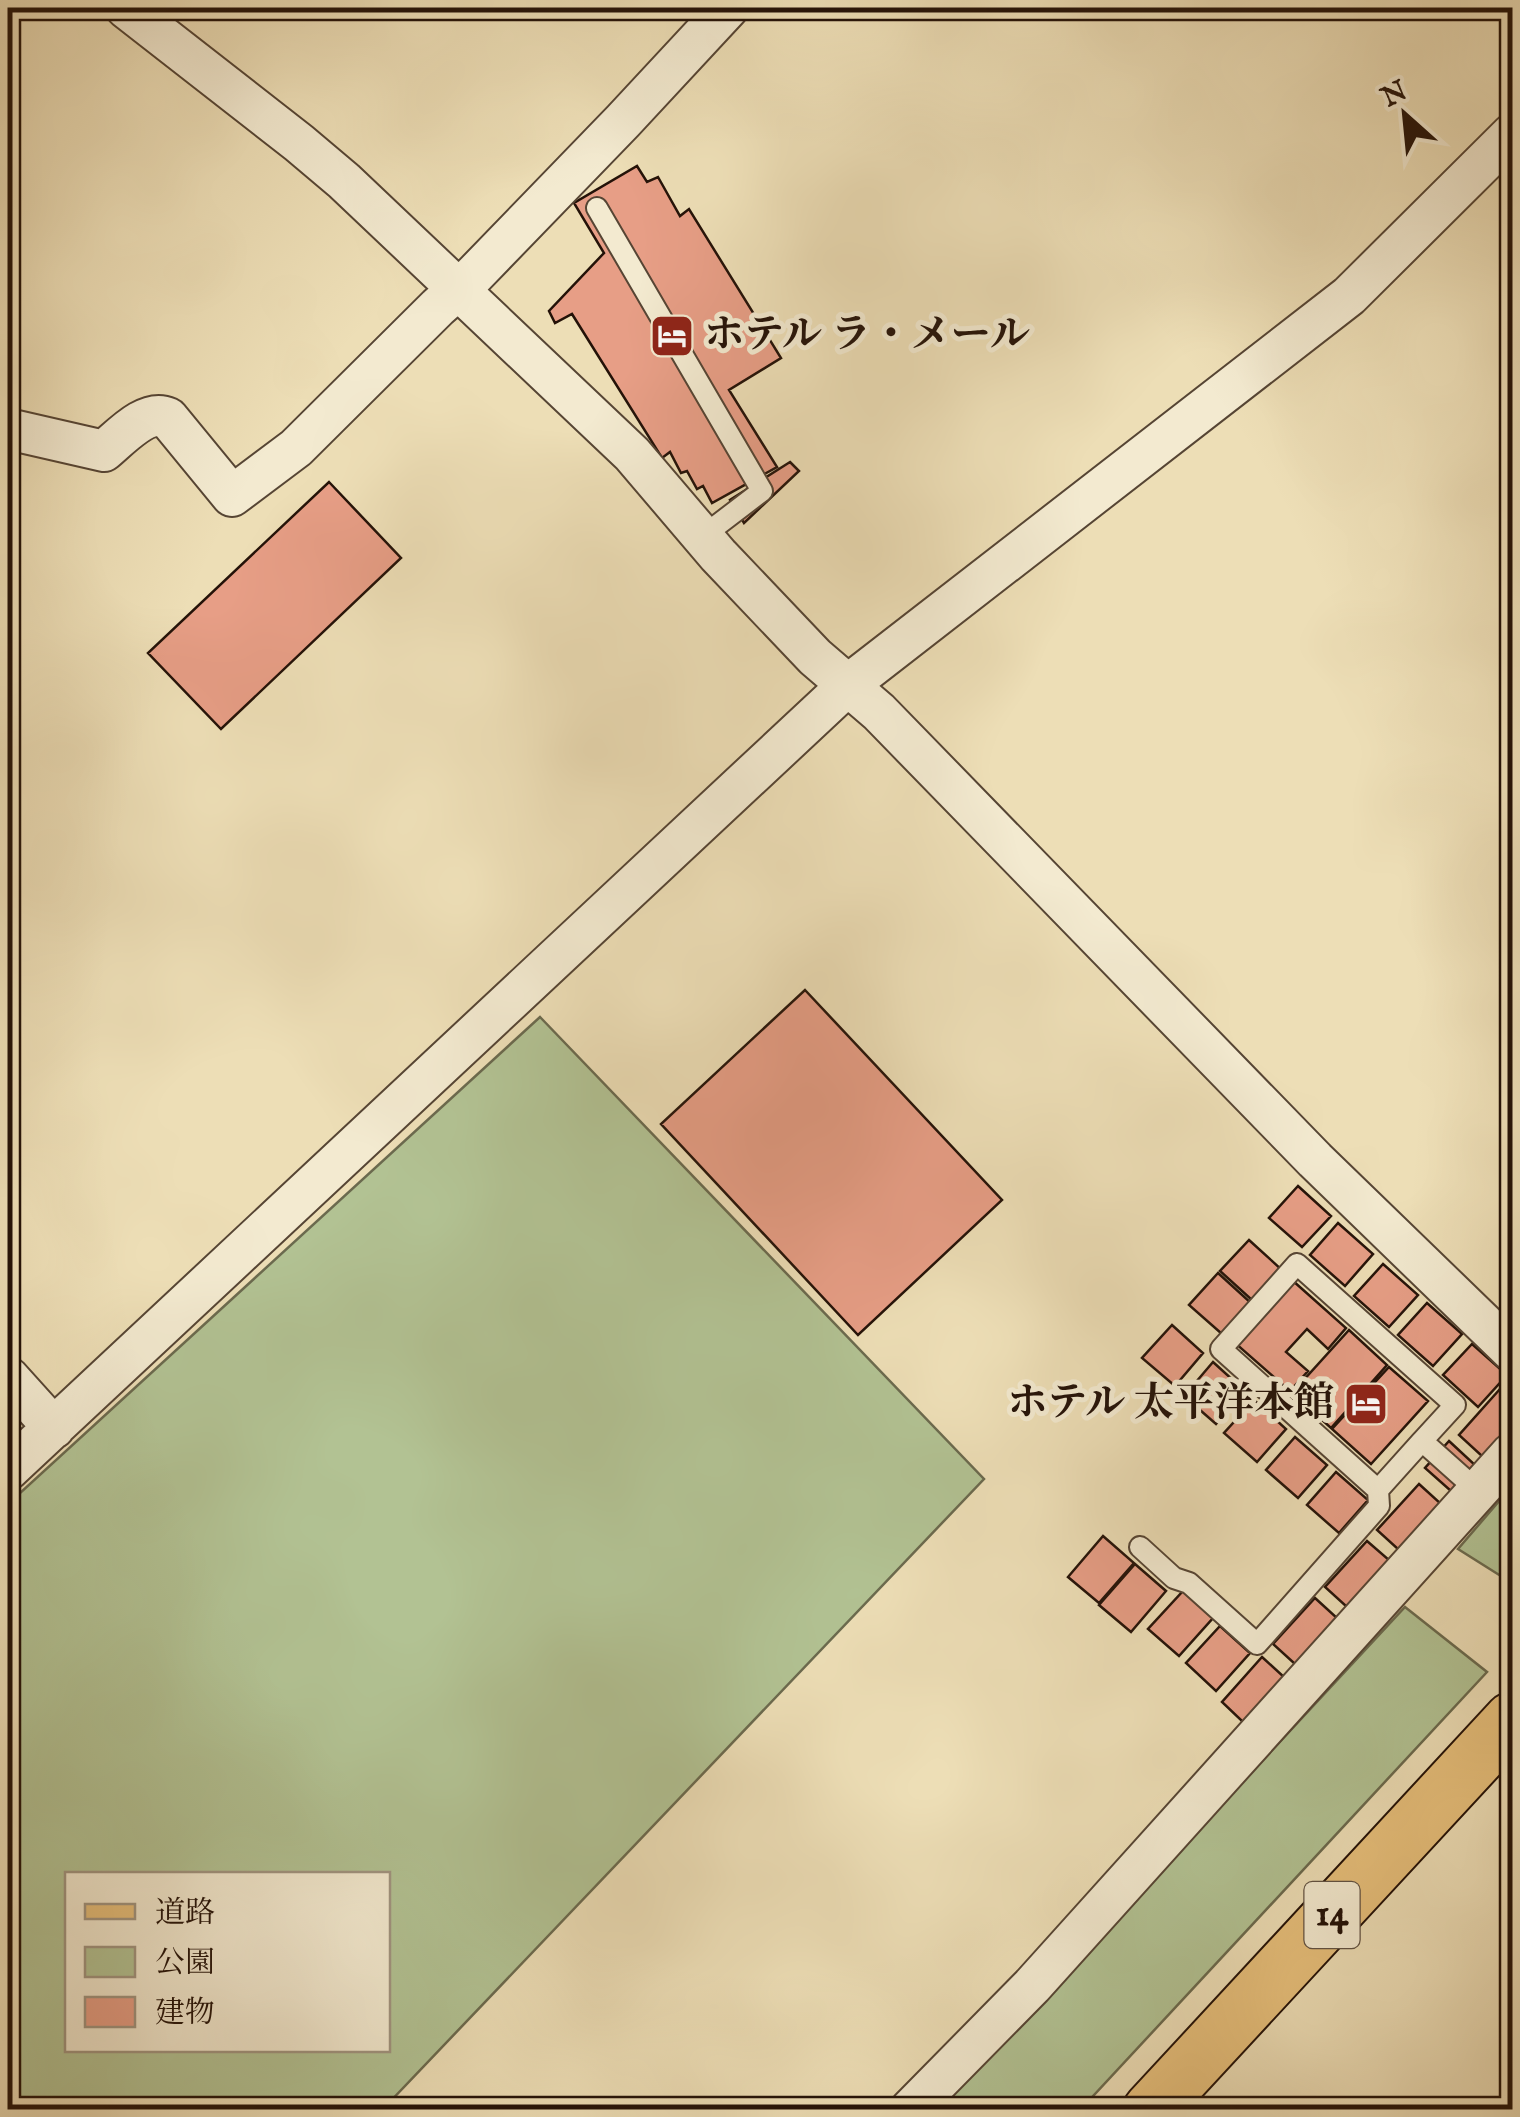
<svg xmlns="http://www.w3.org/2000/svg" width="1520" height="2117" font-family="'IM FELL English','Noto Serif JP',serif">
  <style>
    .green { fill: #b2c293; stroke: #6b6a4e; stroke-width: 2.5; fill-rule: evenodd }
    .building { fill: #e79e86; stroke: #241208; stroke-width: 2.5 }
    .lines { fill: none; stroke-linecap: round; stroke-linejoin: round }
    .service-casing { stroke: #564534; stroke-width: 24 }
    .minor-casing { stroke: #564534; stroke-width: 44 }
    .primary-casing { stroke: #241208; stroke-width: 59 }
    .service { stroke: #f3ead0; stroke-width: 20 }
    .minor { stroke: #f3ead0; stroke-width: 40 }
    .primary { stroke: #e6bf7b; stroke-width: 55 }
    .labels { text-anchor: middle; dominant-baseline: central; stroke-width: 10; stroke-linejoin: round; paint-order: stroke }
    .shield { fill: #f3ead0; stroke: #625344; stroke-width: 2.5 }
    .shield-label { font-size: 38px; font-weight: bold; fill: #241208 }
    .poi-label { font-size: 40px; font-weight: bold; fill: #241208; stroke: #f3ead0; text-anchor: start }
  </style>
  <rect width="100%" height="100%" fill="#eddeb6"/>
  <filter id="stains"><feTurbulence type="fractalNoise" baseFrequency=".002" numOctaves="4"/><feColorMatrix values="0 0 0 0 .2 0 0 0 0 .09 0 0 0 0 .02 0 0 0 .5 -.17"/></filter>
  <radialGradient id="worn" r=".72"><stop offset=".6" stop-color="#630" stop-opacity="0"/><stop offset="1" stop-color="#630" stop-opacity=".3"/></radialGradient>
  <path class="green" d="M540 1017 984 1479 383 2109H8V1504ZM68 1874H388V2050H68Z
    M1512 1486V1583L1458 1549Z
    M1405 1607 1487 1672 1081 2109 938 2110Z"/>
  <path class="building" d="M637 166 647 182 658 177 680 216 689 209 781 358 729 390 777 467 712 503 703 486 697 489 687 471 681 473 670 452 662 458 572 314 555 323 549 311 604 253 574 203Z
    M790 462 799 471 744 523 730 500Z
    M329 482 401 558 221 729 148 653Z
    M805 990 1002 1200 858 1335 661 1124Z
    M1298 1186 1331 1216 1302 1247 1269 1218Z
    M1338 1223 1373 1254 1345 1286 1310 1255Z
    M1249 1240 1282 1270 1253 1301 1220 1271Z
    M1383 1264 1418 1295 1389 1327 1354 1296Z
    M1218 1273 1251 1303 1222 1334 1189 1305Z
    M1292 1280 1346 1328 1328 1349 1307 1329 1286 1352 1308 1371 1290 1391 1235 1343Z
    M1427 1303 1462 1334 1433 1366 1398 1335Z
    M1172 1325 1203 1353 1175 1386 1142 1358Z
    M1349 1330 1387 1365 1331 1428 1292 1393Z
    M1472 1344 1507 1375 1478 1407 1443 1375Z
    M1213 1362 1245 1391 1216 1424 1184 1396Z
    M1389 1367 1428 1401 1371 1464 1332 1429Z
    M1508 1380 1512 1384V1424L1483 1457 1459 1435Z
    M1254 1400 1286 1429 1257 1462 1224 1433Z
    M1295 1437 1327 1465 1298 1498 1266 1470Z
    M1449 1441 1475 1465 1451 1491 1425 1468Z
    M1336 1472 1368 1500 1339 1533 1307 1505Z
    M1419 1484 1440 1503 1399 1550 1377 1530Z
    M1103 1536 1134 1563 1099 1603 1068 1577Z
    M1367 1541 1389 1560 1347 1607 1325 1587Z
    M1135 1564 1166 1591 1131 1632 1099 1605Z
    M1183 1591 1213 1618 1179 1656 1148 1629Z
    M1315 1598 1337 1618 1295 1664 1273 1644Z
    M1220 1626 1250 1653 1216 1691 1186 1663Z
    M1262 1657 1284 1677 1243 1722 1222 1702Z"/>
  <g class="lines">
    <defs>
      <path id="service" d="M597 208 762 491 703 536
        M1378 1490 1221 1349 1297 1264 1455 1405 1422 1441
        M1140 1547 1174 1578 1189 1583 1257 1644 1379 1506 1378 1490 1422 1441 1478 1491"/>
      <path id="minor" d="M126 8 299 143 344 181 632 454 718 555 815 657 879 712 1315 1160 1512 1351
        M8 429 104 451C120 438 146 408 168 418L232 496 296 448 438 307 473 276 623 121 728 8
        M8 1377 54 1428
        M8 1470 848 685 1349 296 1512 134
        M910 2110 1032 1986 1512 1453"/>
      <path id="primary" d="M1151 2110 1512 1720"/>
    </defs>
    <use href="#service" class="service-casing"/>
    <use href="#minor" class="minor-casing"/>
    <use href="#primary" class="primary-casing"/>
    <use href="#service" class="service"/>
    <use href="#minor" class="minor"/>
    <use href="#primary" class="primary"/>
  </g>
  <defs>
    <symbol id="hotel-square" viewBox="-11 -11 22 22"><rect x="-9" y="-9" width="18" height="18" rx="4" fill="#8f2418" stroke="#f3ead0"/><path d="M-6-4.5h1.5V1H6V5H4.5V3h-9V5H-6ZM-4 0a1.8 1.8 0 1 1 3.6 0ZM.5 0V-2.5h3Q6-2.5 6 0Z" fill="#fff"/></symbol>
  </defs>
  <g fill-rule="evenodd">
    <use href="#hotel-square" x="647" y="311" width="50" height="50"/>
    <use href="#hotel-square" x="1341" y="1379" width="50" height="50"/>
  </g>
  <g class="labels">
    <rect class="shield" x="1304.5" y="1882" width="55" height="66" rx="8"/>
    <g class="shield-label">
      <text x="1332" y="1915">14</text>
    </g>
    <g class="poi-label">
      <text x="704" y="336">ホテル ラ・メール</text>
      <text x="1334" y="1404" text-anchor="end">ホテル 太平洋本館</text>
    </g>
  </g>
  <rect width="1520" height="2117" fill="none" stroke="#eddeb6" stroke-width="40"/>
  <rect x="10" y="10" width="1500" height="2097" fill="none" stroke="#241208" stroke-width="5"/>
  <rect x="20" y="20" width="1480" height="2077" fill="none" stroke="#241208" stroke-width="2.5"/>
  <rect x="65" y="1872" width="325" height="180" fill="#f3ead0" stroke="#a09480" stroke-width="2.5"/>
  <rect x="85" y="1904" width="50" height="15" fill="#e6bf7b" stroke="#a09480" stroke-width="2.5"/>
  <text x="155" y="1922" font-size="30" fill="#241208">道路</text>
  <rect x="85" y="1947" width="50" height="30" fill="#b2c293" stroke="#a09480" stroke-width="2.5"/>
  <text x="155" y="1972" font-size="30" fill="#241208">公園</text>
  <rect x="85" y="1997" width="50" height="30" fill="#e79e86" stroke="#a09480" stroke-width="2.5"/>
  <text x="155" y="2022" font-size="30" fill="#241208">建物</text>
  <g transform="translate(1405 115) rotate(333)" stroke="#f3ead0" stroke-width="8" paint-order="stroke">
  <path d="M0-8L18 38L0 25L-18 38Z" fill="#241208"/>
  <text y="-15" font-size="28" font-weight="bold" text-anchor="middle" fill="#241208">N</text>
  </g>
  <rect width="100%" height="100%" filter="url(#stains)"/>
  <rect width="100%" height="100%" fill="url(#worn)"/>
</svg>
